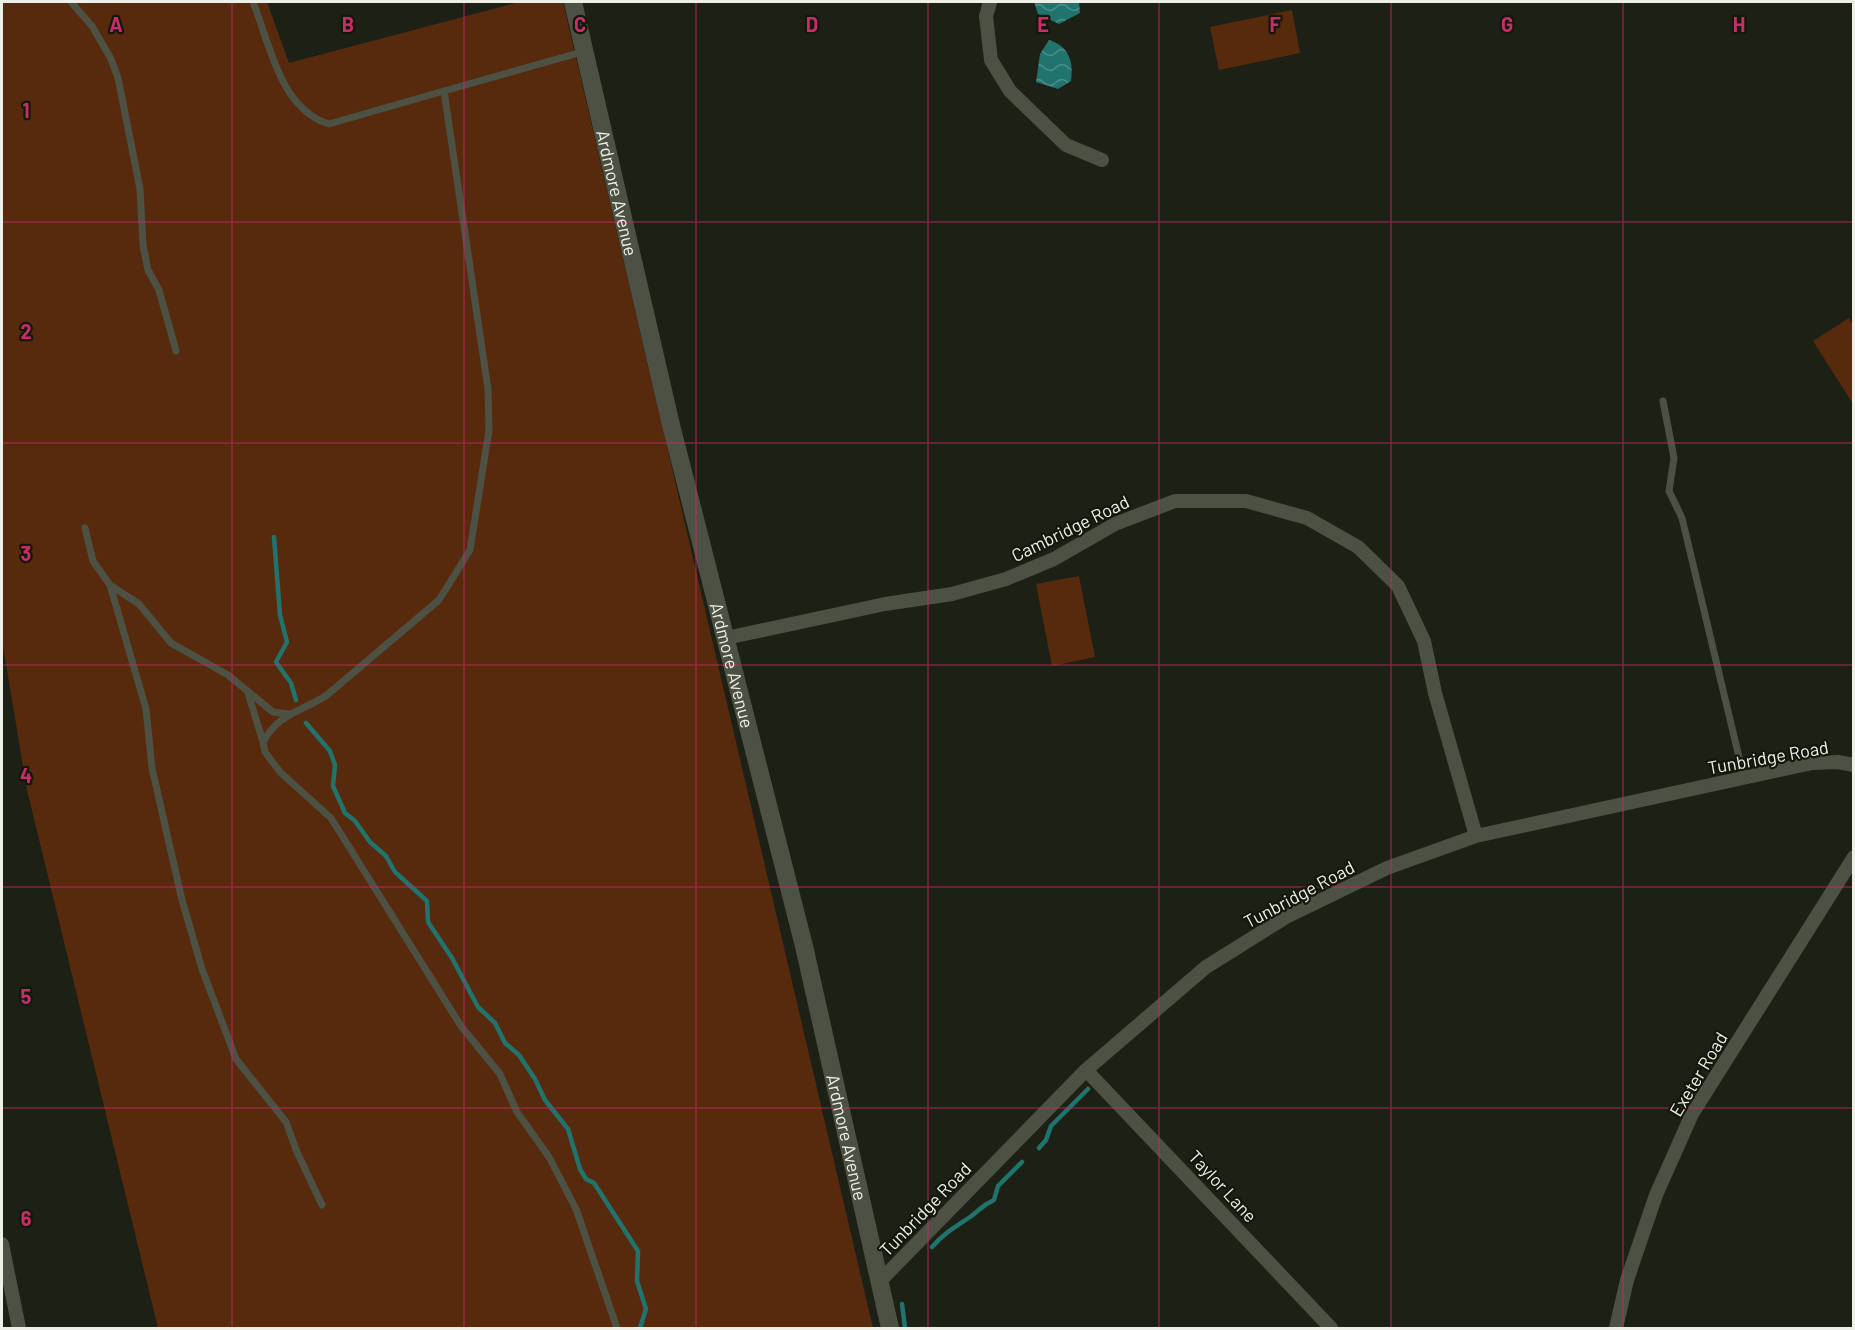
<svg xmlns="http://www.w3.org/2000/svg" width="1855" height="1330" font-family="Barlow,sans-serif">
  <style>
    .grass { fill: #572a0d }
    .water { fill: url(#water-waves) }
    .lines { fill: none; stroke-linecap: round; stroke-linejoin: round }
    .stream { stroke: #21736d; stroke-width: 4.5 }
    .lane { stroke: #4d5144; stroke-width: 7 }
    .street { stroke: #4d5144; stroke-width: 14 }
    .secondary { stroke: #4d5144; stroke-width: 18 }
    .grid { fill: none; stroke: #c62e69; stroke-width: 1.5; stroke-opacity: 0.55 }
    .labels { text-anchor: middle; dominant-baseline: central; stroke-width: 4.5; stroke-linejoin: round; paint-order: stroke }
    .street-label { font-size: 18px; fill: #eef0e8; stroke: #14170c }
    .grid-label { font-size: 20px; text-anchor: middle; font-weight: bold; fill: #c62e69; stroke: #14170c; stroke-width: 4.5; stroke-linejoin: round; paint-order: stroke }
  </style>
  <defs>
    <pattern id="water-waves" width="16" height="10" patternUnits="userSpaceOnUse" patternTransform="scale(1.5)"><rect width="16" height="10" fill="#21736d"/><path d="M0 5q4-4 8 0t8 0" fill="none" stroke="#4c8e89"/></pattern>
  </defs>
  <rect width="100%" height="100%" fill="#1d2015"/>
  <path class="grass" d="M2 2H267L289 63 519 2H563L873 1328H158L27 790 2 640Z
    M1292 10 1300 53 1219 70 1210 27Z
    M1849 318 1853 325V404L1813 341Z
    M1079 576 1095 657 1052 666 1036 584Z"/>
  <path class="water" d="M1034 2H1079L1080 13 1059 24 1038 14Z
    M1049 40C1069 46 1074 62 1071 81L1058 89 1036 82 1040 54Z"/>
  <g class="lines">
    <path class="stream" d="M274 537 280 615 287 642 276 662 291 683 296 700
      M306 723 330 751 335 765 333 786 345 813 355 821 370 842 386 856 395 872 427 901 428 922 452 958 478 1007 495 1023 505 1043 519 1055 535 1079 545 1100 568 1129 580 1169 586 1179 594 1183 638 1251 637 1281 646 1309 640 1328
      M1039 1148 1046 1140 1051 1126 1088 1089
      M932 1247C944 1233 955 1227 970 1217 980 1210 981 1206 994 1200L998 1186 1022 1162
      M902 1304 905 1328"/>
    <path class="lane" d="M71 2 92 26 111 59 118 78 140 189 143 245 148 270 159 290 176 351
      M253 2C270 44 280 109 329 124L444 91
      M575 54 444 91 488 389 489 430 470 550 439 600 327 695C300 713 280 712 263 742L265 752 280 772 331 818 461 1026 500 1074 517 1112 549 1157 576 1209 617 1328
      M1663 401 1674 458 1669 491 1682 518 1744 778
      M85 528 93 561 110 585 139 604 171 643 228 675 273 712 289 714
      M110 585 146 709 152 768 182 900 202 969 236 1059 286 1122 297 1152 322 1205
      M248 693 263 742"/>
    <path class="street" d="M990 2 986 16 991 60 1010 91 1066 145 1102 160
      M726 638 885 604 952 594 1006 579 1054 559 1115 524 1175 501H1246L1307 518 1358 547 1398 586 1424 641 1435 693 1476 836
      M1086 1070 1331 1328
      M2 1244 19 1328
      M880 1281 1086 1070 1206 967 1286 917 1387 868 1476 836 1812 763 1838 762 1854 765
      M1616 1328 1627 1280 1656 1195 1692 1114 1854 857"/>
    <path class="secondary" id="s1" d="M573 2 671 425 804 946 890 1328"/>
  </g>
  <path class="grid" d="M232 2V1328M464 2V1328M696 2V1328M928 2V1328M1159 2V1328M1391 2V1328M1623 2V1328M2 222H1854M2 443H1854M2 665H1854M2 887H1854M2 1108H1854"/>
  <g class="labels">
    <g class="street-label">
      <text stroke="none"><textPath href="#s1" startOffset="196">Ardmore Avenue</textPath></text>
      <text transform="translate(1070 528) rotate(-26)">Cambridge Road</text>
      <text stroke="none"><textPath href="#s1" startOffset="682">Ardmore Avenue</textPath></text>
      <text transform="translate(1768 757) rotate(-10)">Tunbridge Road</text>
      <text transform="translate(1299 894) rotate(-28)">Tunbridge Road</text>
      <text transform="translate(1698 1074) rotate(-59)">Exeter Road</text>
      <text stroke="none"><textPath href="#s1" startOffset="1168">Ardmore Avenue</textPath></text>
      <text transform="translate(1223 1186) rotate(47)">Taylor Lane</text>
      <text transform="translate(925 1209) rotate(-46)">Tunbridge Road</text>
    </g>
  </g>
  <g class="grid-label">
    <text x="116" y="32">A</text>
    <text x="348" y="32">B</text>
    <text x="580" y="32">C</text>
    <text x="812" y="32">D</text>
    <text x="1043" y="32">E</text>
    <text x="1275" y="32">F</text>
    <text x="1507" y="32">G</text>
    <text x="1739" y="32">H</text>
    <text x="26" y="118">1</text>
    <text x="26" y="339">2</text>
    <text x="26" y="561">3</text>
    <text x="26" y="783">4</text>
    <text x="26" y="1004">5</text>
    <text x="26" y="1226">6</text>
  </g>
  <rect width="1855" height="1330" fill="none" stroke="#eef0e8" stroke-width="6"/>
</svg>
